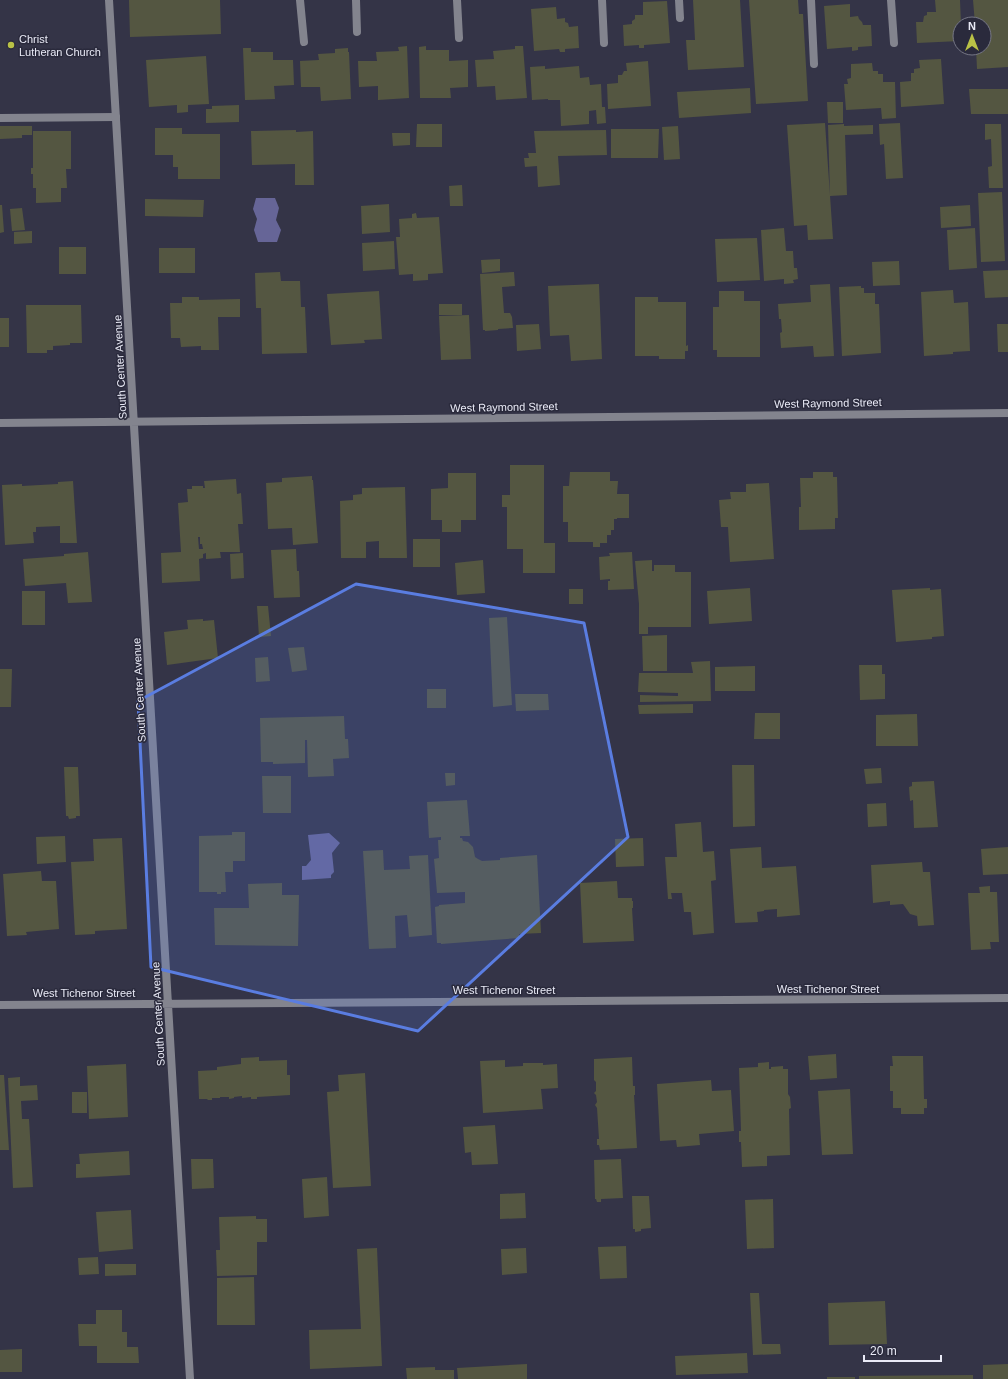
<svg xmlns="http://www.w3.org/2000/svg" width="1008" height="1379" font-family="Arial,sans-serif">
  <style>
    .water { fill: #666597 }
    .building { fill: #545641; fill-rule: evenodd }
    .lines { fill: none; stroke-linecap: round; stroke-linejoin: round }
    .lane { stroke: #83848e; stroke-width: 8 }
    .street { stroke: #83848e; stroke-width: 8 }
    .marked { fill: #5a7de1; fill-opacity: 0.2; stroke: #5a7de1; stroke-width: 3; stroke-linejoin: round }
    .poi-dot { fill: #b9c146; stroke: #2a2a3c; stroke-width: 1.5 }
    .labels { text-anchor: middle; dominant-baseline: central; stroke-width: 3; stroke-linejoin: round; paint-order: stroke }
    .poi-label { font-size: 11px; fill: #e9eaf6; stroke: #2a2a3c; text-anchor: start }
    .street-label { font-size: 11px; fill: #e9eaf6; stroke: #2a2a3c }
  </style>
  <rect width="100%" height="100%" fill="#343447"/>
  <path class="water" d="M256 198H275L279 208 276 220 281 230 277 242H258L254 230 257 219 253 209Z
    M329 833 340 843 332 853 334 872 331 875V878L302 880V866H306L311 860 308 835Z"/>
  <path class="building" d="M129 0H220L221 34 130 37Z
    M693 0H740L744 67 688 70 686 40H695Z
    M749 0H798L799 14H803L808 101 756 104Z
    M935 0H960L961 24H960V41L917 43 916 22H923L924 16 927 15V12H936Z
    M973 0H1008V67L977 69 976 48H984V24H975Z
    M667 1 670 43 644 45V48H639V45L624 46 623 25 632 24V21L635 19V15H643V2Z
    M850 4V17L858 16 859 19 862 22 863 25H871L872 46 858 47V50L852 51V47L827 49 824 6Z
    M556 7 557 19 565 18V22L568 23 569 27 578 26 579 48 565 49V52H560L559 49 534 51 531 9Z
    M407 46 409 98 378 100V86L359 87 358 61H377L376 52 399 51 398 47Z
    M426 46V50H449V61L468 60V87L450 88 451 98H420L419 47Z
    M515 46H523L527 98 496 100 495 86 477 87 475 60 494 59 493 51 515 49Z
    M243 48H251V52H273V60H293L294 85 274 86 275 99 245 100Z
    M348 48V52H349L351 99 321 101 320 87H301L300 61 319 60 318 54 335 53V49Z
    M206 56 209 104 188 105V112L177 113V105L149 107 146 60Z
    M941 59 944 104 901 107 900 82 911 81V73H914V69L920 68 919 60Z
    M648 61 651 106 608 109 607 84 618 83V75H622L624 71H627L626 63Z
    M872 63 873 71H878V74H883V82H895L896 118 882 119 881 108 846 110 844 84H848L847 79 851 78V64Z
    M545 66V69L579 66 580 78 589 77 590 85 601 84 602 107H605L606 123 597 124 596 110 589 111V124L561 126 560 100H548V99L532 100 530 67Z
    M750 88 751 113 679 118 677 92Z
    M969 89H1008V114H971Z
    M827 102H843V123H828Z
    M239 105V122L206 123V109H212V106Z
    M825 123 833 239 808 240 807 225 794 226 787 125Z
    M900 123 903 178 886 179 884 144 880 145 879 124Z
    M417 124H442V147H416Z
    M844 124V126L873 125V134L845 135 847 195 830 196 828 125Z
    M985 124H1001L1003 188H989L988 167 992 166 991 139 985 140Z
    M0 126H32V135H22V138L0 139Z
    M678 126 680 159 664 160 662 127Z
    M155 128H182V134H220V179H178V167H173V155H155Z
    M611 129H659L658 158H611Z
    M296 130V132L313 131 314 185H295V164L252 165 251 131Z
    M606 130 607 155 558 156 560 185 538 187 537 166 525 167 524 158H529L528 153H536L534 131Z
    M33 131H71V169H66L67 188H61V202L36 203V188H33V174H31V168H33Z
    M392 133H410V145L393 146Z
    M462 185 463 206H450L449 186Z
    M1002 192 1005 261 981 262 978 193Z
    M145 199 204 200 203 217 145 216Z
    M389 204 390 232 362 234 361 206Z
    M0 205H2L4 232 0 233Z
    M970 205 971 226 941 228 940 207Z
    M22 208 25 230 12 231 10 209Z
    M416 213 417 218 439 217 443 273 428 274V280L413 281V274L399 275 396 237H400L399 219 412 218V214Z
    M784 228 786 251H793L794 268H797L798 279 793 280 794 283 784 284V279L764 281 761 230Z
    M975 228 977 268 949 270 947 230Z
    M32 231V243L14 244V232Z
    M757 238 760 280 717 282 715 239Z
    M394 241 395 269 363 271 362 243Z
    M59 247H86V274H59Z
    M159 248H195V273H159Z
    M500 259V271L482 273 481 260Z
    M899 261 900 285 873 286 872 262Z
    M1008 270V297L985 298 983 271Z
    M280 272 281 281H300L301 307H305L307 353 262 354 261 308H256L255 273Z
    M514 272 515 286 502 287 504 313H510L512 317 513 328 498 329V330L485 331V330H483L480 274Z
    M599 284 602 359 571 361 569 335 550 336 548 286Z
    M830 284 834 356 814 357 813 346 781 348 780 333 782 332 781 319H779L778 304 811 302 810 285Z
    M861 286V288H864V293H875V304H879L881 353 842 356 839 287Z
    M953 290 954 303 968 302 970 351 953 352V354L924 356 921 292Z
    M379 291 382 339 364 340 365 343 331 345 327 294Z
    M719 291H744V301H760V357H717V350H713V307H719Z
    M182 297H199V300L240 299V317H218L219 350H201V346L181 347 180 338H171L170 303H182Z
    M635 297H658V302H686V346L688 345V351H685V359H659V356H635Z
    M439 304H462V315H439Z
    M26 305H81L82 343H70V345L53 346V350H47V353H27Z
    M469 315 471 359 441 360 439 316Z
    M0 318H9V347H0Z
    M539 324 541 349 517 351 516 325Z
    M997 324H1008V352H998Z
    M510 465H544V543H555V573H523V549H507V507H502V495H510Z
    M570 472H610V481H618L617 494H629V518H617V519H614V530H611V535H607V543H600V547H593V542H568V522H563V486H569Z
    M813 472H833V477H837L838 518H835V529L799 530V507H801L800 478H813Z
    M448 473H476V520H461V532H442V520H431V489L448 488Z
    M312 476V480H313L318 543 293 545 292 528 268 529 266 483 282 482V478Z
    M236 479 237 494 241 493 243 524H238L240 552H220L221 558 206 559V553L203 554V558L199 559 200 581 162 583 161 553 181 552 178 503 188 502 187 489H192V486H203V488H205L204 481ZM198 537H200V544H202L203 549H199Z
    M73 481 77 543H60V526L36 527V532H33L34 543 5 545 2 485 22 484V486L58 484V482Z
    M769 483 774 559 730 562 728 527H721L719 500 731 499 730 492H746V484Z
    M405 487 407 558H379V541L366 542V558H341L340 501 353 500V495L362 494V488Z
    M413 539H440V567H413Z
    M296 549 297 571H299L300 597 274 598 271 550Z
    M88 552 92 602 68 603 66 583 25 586 23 559 64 556V554Z
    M632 552 634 589 608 590V581H610V579L600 580 599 557 610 556 609 553Z
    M243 553 244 578 231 579 230 554Z
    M483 560 485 593 457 595 455 563Z
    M652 560V571H654V565H675V572H691V627H648V634H639V604L635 561Z
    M750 588 752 621 709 624 707 591Z
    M930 588V590L941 589 944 636 932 637V639L896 642 892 590Z
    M569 589H583V604H569Z
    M22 591H45V625H22Z
    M257 606H268L271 636 259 637Z
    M507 617 512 705 493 707 489 618Z
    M203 619V621L214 620 218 658 167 665 164 632 188 629 187 620Z
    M667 635V671H643L642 636Z
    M304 647 307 670 292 672 288 648Z
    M268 657 270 681 256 682 255 658Z
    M710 661 711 701 640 702V695L678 696V693L638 692 639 673H693L691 662Z
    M859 665H882V674H885V699L860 700Z
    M755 666V691H715V667Z
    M0 669H12L11 707H0Z
    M427 689H446V708H427Z
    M515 694H548L549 710 516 711Z
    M693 704V713L639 714 638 705Z
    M755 713H780V739H754Z
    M917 714 918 746H876V715Z
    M344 716 345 739H348L349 758 333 759 334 776 308 777 307 740H305V763L273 764V762H261L260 718Z
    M732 765H754L755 826 733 827Z
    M64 767H78L80 816H76V818L69 819 68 816H66Z
    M881 768 882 783 866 784 864 769Z
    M445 773H455V785L446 786Z
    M262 776H291V813H263Z
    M934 781 938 827 914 828 913 800 910 801 909 787 912 786V782Z
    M467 800 470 836H460V838H462L463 841 468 842 473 847 475 857 478 859 482 861 500 860V858L537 855 541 933 519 934V938L441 944V943H437L435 907 439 906V905L465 903V892L437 893 434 859 439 858 438 840H441V837L429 838 427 802Z
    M886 803 887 826 868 827 867 804Z
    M701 822 703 852 714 851 716 880 711 881 714 933 693 935 691 912H684L682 893H671L672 899H668L665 857H677L675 824Z
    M232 832H245V861H233V872H225L226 892H221V894H217V892H199V836L232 835Z
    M65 836 66 862 37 864 36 837Z
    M122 838 127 929 95 931V934L75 935 71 862 94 861 93 839Z
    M643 838 644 866 616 867 615 839Z
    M761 847 762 868 796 866 800 915 777 917V909L764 910V911L757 912 758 922 735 923 730 849Z
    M1008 847V874L983 875 981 849Z
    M383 850 384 870 410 869 409 856 428 855 432 935 409 937 407 915 395 916 396 948 369 949 363 851Z
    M922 862 923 872H930L934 925 918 926 917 916 910 914 903 904 890 905V901L873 903 871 865Z
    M41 871 42 881H56L59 929 26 932 27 935 7 936 3 874Z
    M617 881 618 898H632V901H633V908H632L634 941 583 943 580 883Z
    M282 883V895H299L298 946 215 945 214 908H249L248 884Z
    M990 886V892H997L999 942H990L991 949 971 950 968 893H980L979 887Z
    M836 1054 837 1078 810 1080 808 1056Z
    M892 1056H923L924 1099H927V1108H924V1114H901V1108H893V1091H890V1066H893Z
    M259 1057V1061L287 1060V1075H290V1095L257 1097V1099H251V1097L242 1098V1096L234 1097V1098L229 1099V1097H220V1098H212V1100H208L207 1099H199L198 1071 217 1070V1067L241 1064V1058Z
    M632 1057 633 1086H635V1095H634L637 1148 600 1150 599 1145H597V1139H599L597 1108 595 1105 597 1102 596 1095 594 1093 596 1091V1082L594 1080V1059Z
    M505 1060V1067L523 1066V1063H543V1065L557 1064 558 1088 541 1089 543 1109 483 1113 480 1061Z
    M769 1062V1069H771V1067L783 1066V1069H788V1094L790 1097 791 1108 789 1109 790 1155 767 1156V1166L742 1167 741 1142H739V1131H741L739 1068 758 1067V1063Z
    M126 1064 128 1117 89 1119 87 1066Z
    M365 1073 371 1186 333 1188 327 1092 339 1091 338 1075Z
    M0 1075H4L9 1150H0Z
    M20 1077V1086L37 1085 38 1100 21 1101 22 1119H29L33 1187 13 1188 8 1078Z
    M711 1080 712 1091 731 1090 734 1131 699 1134 700 1145 677 1147 676 1140 660 1141 657 1084Z
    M850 1089 853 1154 822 1155 818 1091Z
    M72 1092H87V1113H72Z
    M495 1125 498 1164 472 1165 471 1152 465 1153 463 1127Z
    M129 1151 130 1175 76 1178V1164H80L79 1154Z
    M191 1159H213L214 1188 192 1189Z
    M621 1159 623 1198 601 1199V1202H597L596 1199H595L594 1160Z
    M327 1177 329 1216 304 1218 302 1179Z
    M525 1193 526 1218 500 1219V1194Z
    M632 1196H649L651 1228 641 1229V1231L635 1232V1229H633Z
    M773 1199 774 1248 747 1249 745 1200Z
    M131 1210 133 1249 99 1252 96 1212Z
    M256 1216V1219H267V1242H257V1275L217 1276 216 1250H220L219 1217Z
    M626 1246 627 1278 600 1279 598 1247Z
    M377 1248 382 1366 310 1369 309 1330 361 1329 357 1249Z
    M526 1248 527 1273 502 1275 501 1249Z
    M98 1257 99 1274 79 1275 78 1258Z
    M105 1264H136V1275L105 1276Z
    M254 1277 255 1325H217V1278Z
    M750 1293H759L762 1344H780L781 1354 753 1355Z
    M885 1301 887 1344 829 1345 828 1303Z
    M96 1310H122V1332H127V1347H138L139 1363H97V1346H79L78 1324H96Z
    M22 1349V1372H0V1350Z
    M747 1353 748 1373 676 1375 675 1356Z
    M527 1364V1379H458L457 1368Z
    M1008 1364V1379H983V1365Z
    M435 1367V1370H454V1379H407L406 1368Z
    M973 1375V1379H859V1376Z
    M827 1377H855V1379H827Z"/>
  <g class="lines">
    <path class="lane" d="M300 0 304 42
      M356 0 357 32
      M457 0 459 38
      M602 0 604 43
      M679 0 680 18
      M811 0 814 64
      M891 0 894 43
      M0 118 116 117"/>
    <path class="street" d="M109 0 190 1379
      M0 423 1008 413
      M0 1005 1008 998"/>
  </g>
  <path class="marked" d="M356 584 584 623 628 837 418 1031 151 967 138 701Z"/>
  <circle class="poi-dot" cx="11" cy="45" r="4"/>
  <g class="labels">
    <g class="poi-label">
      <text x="19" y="39">Christ<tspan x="19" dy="13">Lutheran Church</tspan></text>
    </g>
    <g class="street-label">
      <text transform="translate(120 367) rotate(-93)">South Center Avenue</text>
      <text transform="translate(828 403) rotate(-1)">West Raymond Street</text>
      <text transform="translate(504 407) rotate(-1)">West Raymond Street</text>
      <text transform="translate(139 690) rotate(-93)">South Center Avenue</text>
      <text x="828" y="989">West Tichenor Street</text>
      <text x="504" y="990">West Tichenor Street</text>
      <text x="84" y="993">West Tichenor Street</text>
      <text transform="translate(158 1014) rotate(-93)">South Center Avenue</text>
    </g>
  </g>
  <g transform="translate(972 36)"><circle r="19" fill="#2a2a3c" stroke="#767786"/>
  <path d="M0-3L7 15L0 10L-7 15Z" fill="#b9c146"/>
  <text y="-6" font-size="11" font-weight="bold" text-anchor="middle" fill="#e9eaf6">N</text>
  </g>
  <path d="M864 1355v6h77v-6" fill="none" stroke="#e9eaf6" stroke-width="2"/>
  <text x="870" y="1355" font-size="12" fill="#e9eaf6" stroke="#2a2a3c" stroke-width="3" paint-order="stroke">20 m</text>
</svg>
